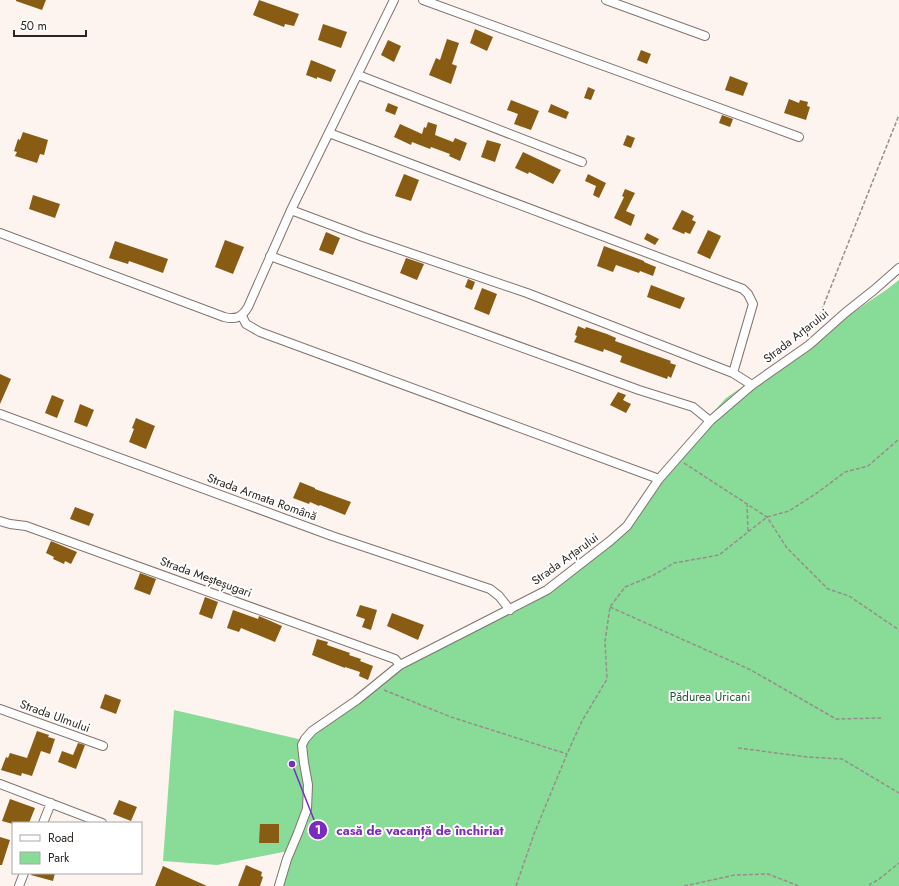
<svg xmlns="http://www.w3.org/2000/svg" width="899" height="886" font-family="Jost,sans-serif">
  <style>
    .green { fill: #89dc97 }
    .building { fill: #895c13 }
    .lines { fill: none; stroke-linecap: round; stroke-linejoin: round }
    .street-casing { stroke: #82736d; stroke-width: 10 }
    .path { stroke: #968e8a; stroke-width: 1.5; stroke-dasharray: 4 2; stroke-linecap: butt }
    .street { stroke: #fff; stroke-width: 8 }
    .labels { text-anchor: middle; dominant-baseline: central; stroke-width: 4; stroke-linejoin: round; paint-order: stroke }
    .street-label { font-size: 12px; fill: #2b2522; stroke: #fff }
    .park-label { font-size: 12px; fill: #1e582c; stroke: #fff }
    .leader { fill: none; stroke: #7b2cbf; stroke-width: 1.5 }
    .callout-dot { fill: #7b2cbf; stroke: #fff; stroke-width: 1.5 }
    .mark-label { font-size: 12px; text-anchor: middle; font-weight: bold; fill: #fff }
    .callout-label { font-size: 13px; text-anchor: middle; font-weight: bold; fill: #7b2cbf; stroke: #fff; stroke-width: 4; stroke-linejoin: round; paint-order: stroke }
  </style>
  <rect width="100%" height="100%" fill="#fdf3ef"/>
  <path class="green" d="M899 280V886H283L288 851 217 865 163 861 174 710 307 741 399 670 511 612 624 525 658 473 726 398 886 290Z"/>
  <path class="building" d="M16 0H46L42 10 16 1Z
    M259 0 299 14 294 26 285 24 284 27 253 15Z
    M323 24 347 32 341 48 318 40Z
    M475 29 493 37 487 51 470 43Z
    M447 39 459 43 452 64 457 66 451 84 429 75 436 58 440 60Z
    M388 40 401 46 394 62 381 55Z
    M641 50 651 54 647 64 637 60Z
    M311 60 336 70 331 82 317 77V79L306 75Z
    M730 76 748 83 743 96 725 90Z
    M588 87 595 90 591 100 584 98Z
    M789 99 799 103 800 100 808 102 807 106 810 107 806 120 784 113Z
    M511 100 539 111 531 130 514 124 518 114 507 110Z
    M388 103 398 107 395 115 385 111Z
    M551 104 569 112 566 119 548 112Z
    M722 115 733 119 730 127 719 123Z
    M428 122 437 125 435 135 453 142 455 138 467 143 460 161 449 156 450 154 431 147 430 149 412 142 411 145 394 137 400 124 422 134 424 127 426 128Z
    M23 132 48 140 44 155 40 154 37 163 15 156 17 152 14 151 18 139 20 140Z
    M627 135 635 138 631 148 623 145Z
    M487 140 501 144 495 162 481 157Z
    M523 152 561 170 553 184 529 172 528 174 515 168Z
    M404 174 419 180 411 201 395 196Z
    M588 174 606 183 599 198 593 195 596 186 585 181Z
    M625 189 635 193 626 211 635 215 631 226 614 218 624 197 622 196Z
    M33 195 60 204 55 218 29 209Z
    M682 210 694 216 692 220 696 222 690 234 685 232 684 234 672 229Z
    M708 230 721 236 710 259 697 253Z
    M326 232 340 238 333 255 319 250Z
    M647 233 659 239 655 245 644 239Z
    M225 240 244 247 233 274 215 267Z
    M115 241 168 259 163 273 129 261 128 264 109 258Z
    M604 246 644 261V262L656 267 653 276 640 271 639 273 616 265 613 272 597 266Z
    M406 258 424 264 417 280 400 273Z
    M468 279 475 282 472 290 465 287Z
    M651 285 685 298 680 309 647 297Z
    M482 288 497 294 489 315 474 309Z
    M578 326 585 329 586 327 607 334 616 338 615 341 671 361 670 363 676 365 671 378 668 376 667 379 628 365 620 362 622 356 604 349 603 352 574 342 577 336 575 335Z
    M0 374 11 379 0 404Z
    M618 392 626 395 623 400 631 404 626 413 610 405Z
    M52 395 64 400 57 418 45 413Z
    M80 404 94 410 87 427 74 422Z
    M136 418 155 426 146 449 129 442 134 429 132 428Z
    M300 482 315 488V489L351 502 345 515 320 505 319 506 310 502 309 504 293 498Z
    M75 507 94 514 89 526 70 519Z
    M51 541 77 552 71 564 65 561 64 564 53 559 54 557 46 553Z
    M140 573 156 579 150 595 134 589Z
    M205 597 218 602 212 619 199 614Z
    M360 605 377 610 371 630 362 627 365 619 356 616Z
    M233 610 258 619 259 616 282 626 275 642 241 628 239 632 227 628Z
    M392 613 424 625 418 640 387 626Z
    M317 639 328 642 327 645 350 653 349 655 361 659 360 661 373 666 368 680 359 676 360 672 345 667V668L312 655Z
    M105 694 121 700 116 714 100 708Z
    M37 731 49 735 48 737 55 739 50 754 41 751 32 776 22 773 21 776 1 770 6 757 8 758 10 753 27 758Z
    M78 743 85 745 76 769 58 762 62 751 73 755Z
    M10 799 35 808 29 823H13V824L2 821Z
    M119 800 137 807 131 821 113 814Z
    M260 824H279V843H259Z
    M0 837 10 840 2 865H0Z
    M246 865 262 872 261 876 263 877 260 886H238Z
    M163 866 178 873 207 886H155Z
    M32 873H55L53 881 31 875Z"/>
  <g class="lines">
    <defs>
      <path id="street" d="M423 0 799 137
        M606 0 705 36
        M358 75 582 162
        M329 133 743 289 748 294 753 304 733 373 752 385
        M291 210 363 237 527 293 733 373
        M0 233 224 317C236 320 242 317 248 307L291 210 394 0
        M270 256 639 390 693 407 710 421
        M242 316 246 324 260 332 659 479
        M0 414 332 536 490 589 499 596 510 610
        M0 521 10 524 26 526 395 659 400 665
        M0 709 103 746
        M0 784 102 823
        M43 823 51 803
        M19 886 24 873
        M279 886 287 859 298 833 307 809 308 785 304 763 302 745 305 739 312 731 357 700 400 665 547 590 610 541 627 526 659 479 710 421 752 385 809 345 845 313 874 290 899 268"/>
    </defs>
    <use href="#street" class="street-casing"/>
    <path class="path" d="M815 327 899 115
      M684 463 767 517 787 548 828 589 849 596 899 630
      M747 503 748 531
      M610 607 751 670 836 719 881 718
      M384 690 451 717 567 754
      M738 748 807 757 842 759 899 793
      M516 886 534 834 567 754 582 721 607 679 605 641 610 607 625 587 652 576 674 563 719 555 767 517 789 511 817 493 845 472 868 466 899 439
      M684 886 735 875 768 874 799 886
      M870 886V884L878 880 899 863"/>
    <use href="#street" class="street"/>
  </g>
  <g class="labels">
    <g class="street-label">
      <text transform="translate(796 336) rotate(-38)">Strada Arțarului</text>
      <text transform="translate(262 497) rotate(20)">Strada Armata Română</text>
      <text transform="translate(565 559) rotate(-36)">Strada Arțarului</text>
      <text transform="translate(206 577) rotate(20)">Strada Meșteșugari</text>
      <text transform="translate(55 716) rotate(20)">Strada Ulmului</text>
    </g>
    <g class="park-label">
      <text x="710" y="697">Pădurea Uricani</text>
    </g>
  </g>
  <path class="leader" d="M292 764L318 830"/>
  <g class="callout-dot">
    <circle cx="292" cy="764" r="4"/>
    <circle cx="318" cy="830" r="10"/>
  </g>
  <g class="mark-label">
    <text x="318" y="834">1</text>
  </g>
  <g class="callout-label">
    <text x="420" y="835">casă de vacanță de închiriat</text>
  </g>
  <rect x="12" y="822" width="130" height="52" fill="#ffffff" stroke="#aaa8a7"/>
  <rect x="20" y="835" width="20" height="6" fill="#ffffff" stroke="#aaa8a7"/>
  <text x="48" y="842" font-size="12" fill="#2b2522">Road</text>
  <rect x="20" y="852" width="20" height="12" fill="#89dc97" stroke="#aaa8a7"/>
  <text x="48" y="862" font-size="12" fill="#2b2522">Park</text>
  <path d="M14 30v6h72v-6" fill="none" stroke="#2b2522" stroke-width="2"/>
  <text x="20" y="30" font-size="12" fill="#2b2522" stroke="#ffffff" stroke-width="3" paint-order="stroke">50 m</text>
</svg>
